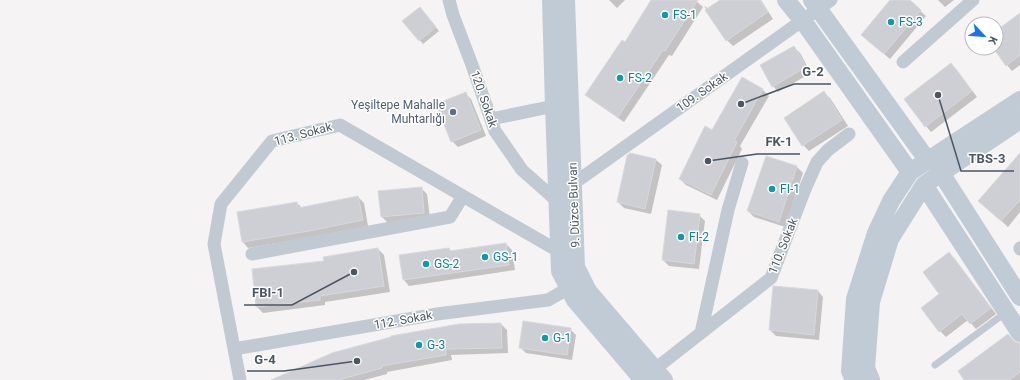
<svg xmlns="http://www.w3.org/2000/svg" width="1020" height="380" font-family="Roboto,sans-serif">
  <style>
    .shadow { fill: #0003 }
    .building { fill: #cdcfd5; stroke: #d7d9de }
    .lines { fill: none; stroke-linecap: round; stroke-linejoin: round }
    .lane { stroke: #c1cad2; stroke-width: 7 }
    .street { stroke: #c1cad2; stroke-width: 13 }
    .secondary { stroke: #c1cbd6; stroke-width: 18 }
    .culture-dot { fill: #0f9aa8; stroke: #fff; stroke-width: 1.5 }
    .service-dot { fill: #5c6f8a; stroke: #fff; stroke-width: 1.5 }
    .labels { text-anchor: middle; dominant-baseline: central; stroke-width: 3; stroke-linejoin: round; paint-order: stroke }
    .culture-label { font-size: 12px; fill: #0d838f; stroke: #fff; text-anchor: start }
    .street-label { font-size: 12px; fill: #4a5661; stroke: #fff }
    .service-label { font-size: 12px; fill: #4e5e75; stroke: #fff; text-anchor: end }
    .leader { fill: none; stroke: #4a5661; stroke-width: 1.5 }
    .callout-dot { fill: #4a5661; stroke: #fff; stroke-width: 1.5 }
    .callout-label { font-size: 13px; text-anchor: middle; font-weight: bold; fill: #4a5661; stroke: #fff; stroke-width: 3; stroke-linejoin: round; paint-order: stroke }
  </style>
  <rect width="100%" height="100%" fill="#f5f3f3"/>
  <path class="shadow" d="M609 0H625L617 8Z
    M653 0H695L703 7 672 56 669 55 624 122 592 100 587 95 625 43Z
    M722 0H761L773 19 733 46 727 40 704 6 723 18Z
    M892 0H908L926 16 890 59 868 41Z
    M938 0H954L945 7Z
    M423 12 439 31 423 44 404 21Z
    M1020 14V65L1012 71 1007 65 994 48H996V32Z
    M794 47 800 53 811 73 778 92 773 86Z
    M951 64 957 70 977 97 931 132 926 126Z
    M742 78 763 90 769 96 740 146 742 149 717 200 686 185 680 179 712 131Z
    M465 93 471 99 486 136 458 147 452 141Z
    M824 93 830 98 848 126 809 151 803 145Z
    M766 157 797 167 803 173 785 227 754 217 748 211Z
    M1020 158V212L1008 227 985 206Z
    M656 160 662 165 651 214 624 208 618 202Z
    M421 188 427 194 430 218 388 223 382 217Z
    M358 197 364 203 368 226 318 236 248 248 243 242 297 203 302 208Z
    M699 215 705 221 699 269 669 266 663 260Z
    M506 244 512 250 515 270 409 286 404 280 449 249 452 252Z
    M378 249 384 255 390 292 325 302V305L263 313 257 307 325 261Z
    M949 253 955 259 996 314 976 329 968 320 946 337 940 331 922 308 941 294Z
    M818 291 823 297 819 340 776 336 770 330Z
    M501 324 507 330 508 353 451 355 452 360 387 372V374L364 380H278L392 338Z
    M570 329 576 335 572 360 526 353 520 347Z
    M1016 343 1020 344V380H966Z"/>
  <path class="building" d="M651 0H698L665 51 663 50 618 117 585 95 622 40 625 42Z
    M720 0H760L768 12 726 41 705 10Z
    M890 0H910L921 10 884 54 861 35Z
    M420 7 436 27 419 41 402 21Z
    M1020 13V55L1006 66 996 52V31Z
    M794 46 806 67 772 87 760 65Z
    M951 63 972 91 925 127 904 99Z
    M742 77 763 89 734 141 737 142 711 195 679 179 705 126 712 130Z
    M824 91 842 120 802 146 784 118Z
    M466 92 481 130 451 142 436 104Z
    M630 153 656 159 645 209 617 202 627 156Z
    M1020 153V200L1001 221 978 201Z
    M766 156 797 166 779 222 747 211Z
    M422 187 424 213 381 217 378 191Z
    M358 196 363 220 309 231 242 242 237 212 297 202 298 208Z
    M668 210 700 214 694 264 662 260Z
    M506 243 509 265 403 280 399 255 449 248 450 251Z
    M378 248 384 286 320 296V300L256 307 252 269 324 261 323 257Z
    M949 252 991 308 970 324 962 314 939 332 921 308 939 294 923 272Z
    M773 286 818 290 814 335 769 330Z
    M523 321 571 328 567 355 519 348Z
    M501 323 502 348 446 349V355L382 366V368L338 380H271L332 353 391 337V336L459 324Z
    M1008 334 1015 342 1020 343V372L1009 380H964L958 371Z"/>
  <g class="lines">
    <path class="lane" d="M935 365 1005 313"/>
    <path class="street" d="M449 0 453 15 472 65 495 131 522 170 557 201
      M903 62 973 0
      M491 119 554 106
      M573 184 831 0
      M1020 248V249
      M252 254 450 217 463 196
      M701 333 728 210 742 163
      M234 349 437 314 548 300 569 288
      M655 369 771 278 805 189 817 162 828 150 849 134
      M240 380 214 244 221 204 272 141 340 125 560 252"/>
    <path class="secondary" d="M551 0 554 106 560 271 575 300 643 380
      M566 0 576 267 588 291 664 380
      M786 0 803 21 910 172
      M812 0 928 161
      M941 173 1020 297
      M924 185 1020 333
      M854 380 850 371 855 299 876 233 891 201 910 172 1020 100
      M871 380 866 368 871 302 890 239 924 185 941 173 1020 120"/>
  </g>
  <g class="culture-dot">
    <circle cx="665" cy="15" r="4"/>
    <circle cx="891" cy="22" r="4"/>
    <circle cx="620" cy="78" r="4"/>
    <circle cx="772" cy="189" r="4"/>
    <circle cx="681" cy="237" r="4"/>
    <circle cx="485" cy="257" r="4"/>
    <circle cx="426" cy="264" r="4"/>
    <circle cx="545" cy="338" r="4"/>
    <circle cx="419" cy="345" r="4"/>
  </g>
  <circle class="service-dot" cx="453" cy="112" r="4"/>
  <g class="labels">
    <g class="culture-label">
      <text x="673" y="15">FS-1</text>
      <text x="899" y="22">FS-3</text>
      <text x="628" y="78">FS-2</text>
      <text x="780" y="189">FI-1</text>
      <text x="689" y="237">FI-2</text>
      <text x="493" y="257">GS-1</text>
      <text x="434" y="264">GS-2</text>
      <text x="553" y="338">G-1</text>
      <text x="427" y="345">G-3</text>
    </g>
    <g class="street-label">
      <text transform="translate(702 92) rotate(-35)">109. Sokak</text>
      <text transform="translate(484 99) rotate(71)">120. Sokak</text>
      <text transform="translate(303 134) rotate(-15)">113. Sokak</text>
      <text transform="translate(574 205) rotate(-92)">9. Düzce Bulvarı</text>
      <text transform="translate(783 246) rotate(-68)">110. Sokak</text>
      <text transform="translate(403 320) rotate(-10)">112. Sokak</text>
    </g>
    <g class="service-label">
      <text x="445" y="105">Yeşiltepe Mahalle<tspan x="445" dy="14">Muhtarlığı</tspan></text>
    </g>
  </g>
  <path class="leader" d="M741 104L794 84H831M708 161L757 154H800M938 95L961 171H1014M354 272L292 305H244M357 361L284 371H247"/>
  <g class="callout-dot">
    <circle cx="741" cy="104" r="4"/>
    <circle cx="708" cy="161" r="4"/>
    <circle cx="938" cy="95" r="4"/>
    <circle cx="354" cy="272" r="4"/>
    <circle cx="357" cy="361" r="4"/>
  </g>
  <g class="callout-label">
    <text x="813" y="76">G-2</text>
    <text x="779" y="146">FK-1</text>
    <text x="987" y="163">TBS-3</text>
    <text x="268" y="297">FBI-1</text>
    <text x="265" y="364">G-4</text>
  </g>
  <g transform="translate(984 36) rotate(116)"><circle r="19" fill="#ffffff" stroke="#b7bbc0"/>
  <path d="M0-3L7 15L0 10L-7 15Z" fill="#1a73e8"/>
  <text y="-6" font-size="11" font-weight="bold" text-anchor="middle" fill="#4a5661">K</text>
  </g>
</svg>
